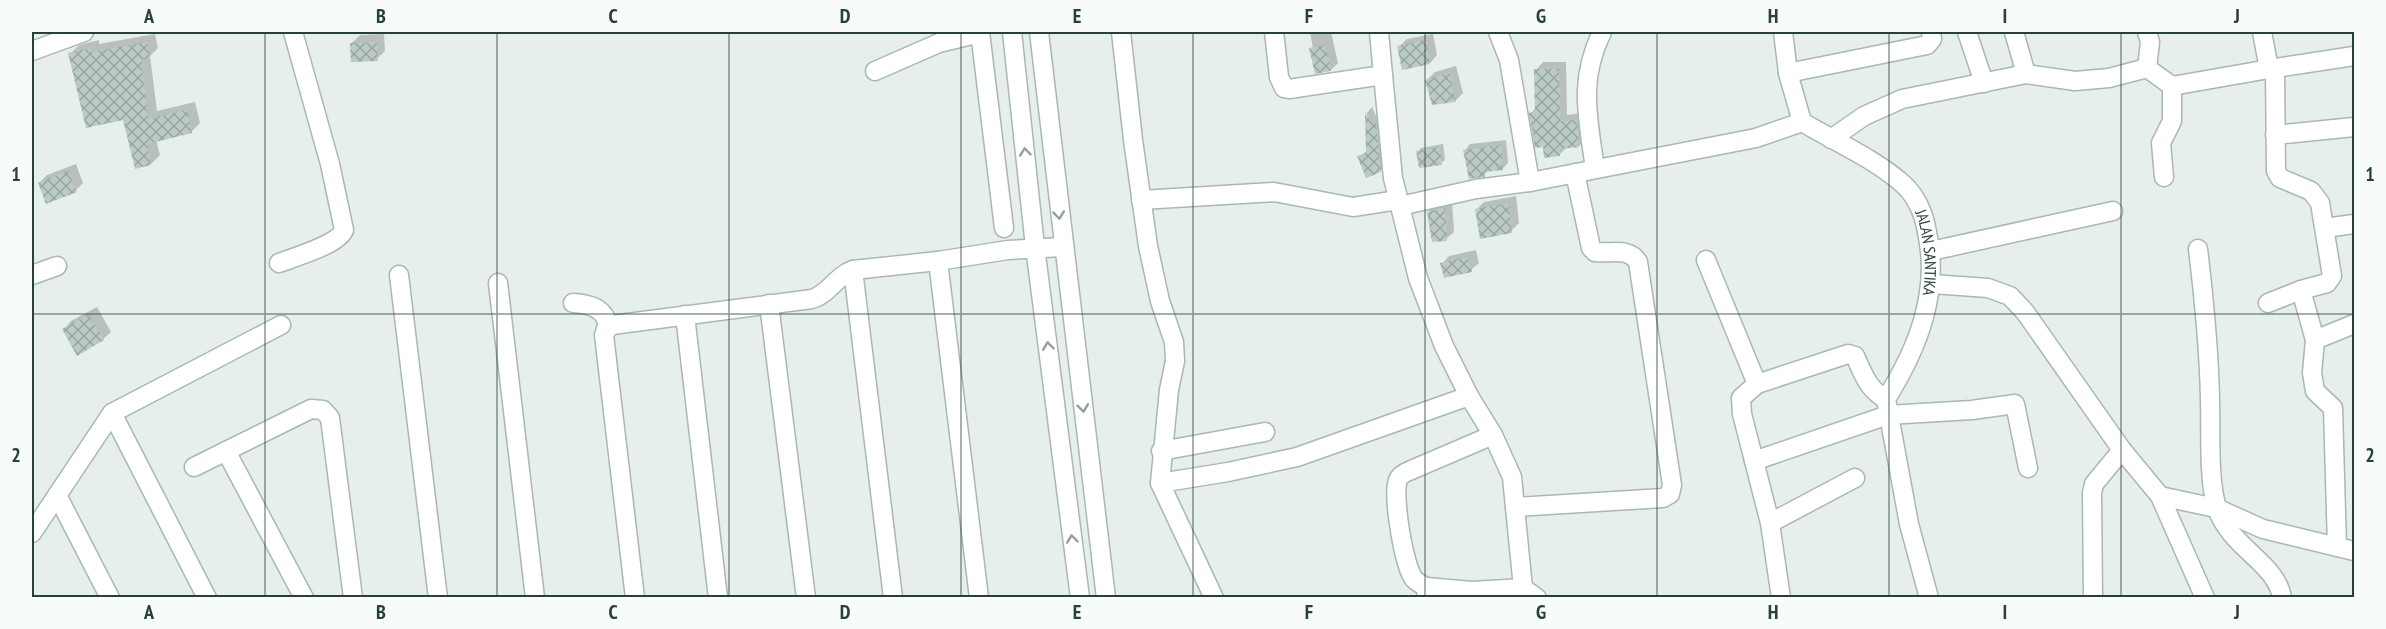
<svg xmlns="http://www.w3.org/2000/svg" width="2386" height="629" font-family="'PT Sans Narrow',sans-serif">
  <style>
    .shadow { fill: #0003 }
    .building { fill: url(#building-cross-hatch) }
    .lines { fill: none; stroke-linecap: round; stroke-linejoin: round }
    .minor-casing { stroke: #a8b8b2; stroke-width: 21 }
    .minor { stroke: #fff; stroke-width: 18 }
    .oneway { stroke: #92a09c }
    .grid { fill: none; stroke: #24423a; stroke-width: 1.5; stroke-opacity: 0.55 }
    .labels { text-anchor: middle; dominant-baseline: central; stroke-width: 5; stroke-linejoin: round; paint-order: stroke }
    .street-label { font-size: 16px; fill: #24423a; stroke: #f7fbf9 }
    .neatline { fill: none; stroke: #24423a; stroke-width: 2 }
    .grid-label { font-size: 20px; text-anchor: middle; font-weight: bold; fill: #24423a }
  </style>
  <defs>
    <pattern id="building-cross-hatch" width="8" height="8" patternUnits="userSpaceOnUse" patternTransform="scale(1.5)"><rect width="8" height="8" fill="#bbcac4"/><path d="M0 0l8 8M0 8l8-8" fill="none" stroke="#98a6a0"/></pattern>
  </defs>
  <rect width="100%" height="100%" fill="#e6efeb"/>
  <path class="shadow" d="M1310 32H1331L1338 63 1331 70 1317 72Z
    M155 34 158 48 150 56 157 111 195 102 200 123 192 131 156 140 160 155 151 164 125 118 70 54 79 45 99 40V44Z
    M384 34 385 51 377 59 352 43 360 35Z
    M1433 34 1437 55 1430 63 1399 47 1407 39Z
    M1543 62H1566L1567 115 1583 113 1586 139 1579 146 1567 147 1559 155 1544 145 1531 113 1536 108V70Z
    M1456 66 1463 93 1456 100 1433 103 1427 80 1435 72Z
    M1372 107 1377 118H1382L1387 164 1380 171 1359 157 1368 150 1367 113Z
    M1506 140 1508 163 1503 168 1489 170 1484 175 1465 150 1470 144Z
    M1443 144 1445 160 1441 163 1418 152 1421 148Z
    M76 164 83 183 76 190 39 183 47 175Z
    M1516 196 1519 223 1511 231 1476 210 1484 202Z
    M1452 201 1454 232 1446 239 1428 212 1436 204Z
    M1476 250 1479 263 1471 270 1442 264 1449 256Z
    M97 307 111 332 103 339 64 329 71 321Z"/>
  <path class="building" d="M1426 40 1430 64 1402 70 1397 46Z
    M147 42 150 58 141 60 148 119 187 110 192 133 147 144 151 165 135 169 123 120 86 128 68 53 90 48 91 52Z
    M377 42 378 61 351 62 350 43Z
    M1325 45 1331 71 1315 74 1309 48Z
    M1534 69H1559L1560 121 1577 120 1579 147 1559 149 1560 156 1544 158 1543 147 1535 148 1529 113 1535 112Z
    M1449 73 1456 102 1432 105 1425 80Z
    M1365 112 1371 123H1376L1381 172 1366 178 1357 156 1366 153Z
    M1501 145 1503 170 1484 172 1485 177 1469 179 1463 150Z
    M1440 147 1442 165 1419 168 1416 151Z
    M68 170 77 192 46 204 38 183Z
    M1508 203 1512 233 1480 239 1475 209Z
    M1445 208 1447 241 1432 242 1427 212Z
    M1468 257 1472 272 1444 278 1440 263Z
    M88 314 104 340 77 356 62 329Z"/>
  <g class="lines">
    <defs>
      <g id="minor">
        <path d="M980 32 1004 228"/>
        <path d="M1012 32 1035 247 1080 598"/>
        <path d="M1039 32 1106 598"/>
        <path d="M1121 32 1133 140 1148 246 1160 301 1174 342 1175 361 1169 390 1160 483 1214 598"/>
        <path d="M1274 32 1279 77 1284 88 1289 89 1383 75 1379 32"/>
        <path d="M1498 32 1509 60 1530 182"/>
        <path id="s1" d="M1783 32 1788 73 1802 122C1834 141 1875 159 1903 184 1916 196 1924 214 1927 232 1940 293 1918 348 1886 399L1909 524 1929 598"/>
        <path d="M1967 32 1984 83"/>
        <path d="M2014 32 2026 74"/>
        <path d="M2147 32 2150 42 2147 68"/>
        <path d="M32 51 84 32"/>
        <path d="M2147 68 2172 86V121L2161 143 2164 177"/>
        <path d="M2269 69 2354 56"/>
        <path d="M875 71 939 43 980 33"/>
        <path d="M1788 73 1927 45 1932 39 1931 32"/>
        <path d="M1383 75 1393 178 1400 206"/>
        <path d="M2172 86 2269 69 2262 32"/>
        <path d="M2275 135 2354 127"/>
        <path d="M1831 139 1864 116 1902 99 2026 74 2075 81 2109 78 2147 68"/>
        <path d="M1595 169C1588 117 1578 81 1602 32"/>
        <path d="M1141 200 1274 192 1353 207 1398 200"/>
        <path d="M2325 228 2354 224"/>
        <path d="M2198 249C2204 299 2209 349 2210 399 2211 430 2208 480 2217 508 2230 548 2277 563 2282 598"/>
        <path d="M1931 251 2113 211"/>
        <path d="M1706 260 1757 384 1741 398 1742 414 1770 523 1781 598"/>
        <path d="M938 261 979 598"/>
        <path d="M279 263C294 257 338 245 344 230L330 164 293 32"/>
        <path d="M853 270 893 598"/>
        <path d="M32 275 57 266"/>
        <path d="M399 275 438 598"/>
        <path d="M498 283 535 598"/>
        <path d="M1932 284 1988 288 2010 296 2025 312 2122 450 2160 496 2205 598"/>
        <path d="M2301 290 2315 340 2312 373 2315 391 2333 408 2337 547"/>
        <path d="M573 303C591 304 605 308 609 328"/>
        <path d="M2268 303 2301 290 2327 283 2332 276 2320 203 2311 191 2280 178 2276 171 2275 68"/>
        <path d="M769 304 806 598"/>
        <path d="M685 315 718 598"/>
        <path d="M2315 340 2354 324"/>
        <path d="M1757 384 1848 354 1855 356C1863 373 1868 390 1886 399"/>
        <path d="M1469 396 1493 435 1512 477 1523 588 1537 598"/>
        <path d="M112 413 207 598"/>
        <path d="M226 451 304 598"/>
        <path d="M1161 451 1265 432"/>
        <path d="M1754 461 1888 415 1972 410 2015 404 2028 468"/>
        <path d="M194 467 311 409 323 410 330 418 353 598"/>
        <path d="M1160 483 1228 472 1297 457 1469 396 1444 346 1418 278 1400 206 1476 189 1530 182 1756 138 1802 122"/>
        <path d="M57 495 110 598"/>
        <path d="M2160 496 2216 508 2263 529 2354 551"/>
        <path d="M1515 507 1663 498 1670 494 1672 485 1638 262C1629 247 1611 254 1595 252L1591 248 1575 173"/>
        <path d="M1770 523 1855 478"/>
        <path d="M32 533 112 413 281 325"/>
        <path d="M1426 587C1422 585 1417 582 1414 579 1404 567 1392 495 1398 480 1400 475 1404 473 1409 471L1493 435"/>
        <path d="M635 598 604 335 606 329 612 325 812 299C829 294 836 276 853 270L938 261 1008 250 1063 247"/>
        <path d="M1427 598 1426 587 1472 591 1523 588 1522 598"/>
        <path d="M2093 598 2092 493 2094 484 2122 450"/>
      </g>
    </defs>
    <use href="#minor" class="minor-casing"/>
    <use href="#minor" class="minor"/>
  </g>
  <defs><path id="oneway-chevron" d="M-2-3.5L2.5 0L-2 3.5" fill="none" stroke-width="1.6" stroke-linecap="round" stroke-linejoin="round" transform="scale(1.5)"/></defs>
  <g class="oneway">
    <use href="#oneway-chevron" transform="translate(1025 152) rotate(-96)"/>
    <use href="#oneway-chevron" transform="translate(1059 215) rotate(84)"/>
    <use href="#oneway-chevron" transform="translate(1048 346) rotate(-97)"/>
    <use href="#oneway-chevron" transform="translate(1083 408) rotate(83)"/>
    <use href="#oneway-chevron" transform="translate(1072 539) rotate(-97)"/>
  </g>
  <path class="grid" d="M265 32V598M497 32V598M729 32V598M961 32V598M1193 32V598M1425 32V598M1657 32V598M1889 32V598M2121 32V598M32 314H2354"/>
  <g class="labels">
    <g class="street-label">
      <text stroke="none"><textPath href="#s1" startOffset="286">JALAN SANTIKA</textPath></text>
    </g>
  </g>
  <rect width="2386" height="629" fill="none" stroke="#f7fbf9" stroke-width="66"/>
  <rect x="33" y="33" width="2320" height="563" class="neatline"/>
  <g class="grid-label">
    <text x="149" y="23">A</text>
    <text x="381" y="23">B</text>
    <text x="613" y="23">C</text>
    <text x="845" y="23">D</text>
    <text x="1077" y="23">E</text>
    <text x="1309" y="23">F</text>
    <text x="1541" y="23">G</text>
    <text x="1773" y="23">H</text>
    <text x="2005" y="23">I</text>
    <text x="2237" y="23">J</text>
    <text x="16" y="181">1</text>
    <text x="2370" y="181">1</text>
    <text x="16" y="462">2</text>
    <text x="2370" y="462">2</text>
    <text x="149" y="619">A</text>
    <text x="381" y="619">B</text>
    <text x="613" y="619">C</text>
    <text x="845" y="619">D</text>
    <text x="1077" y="619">E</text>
    <text x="1309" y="619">F</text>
    <text x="1541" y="619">G</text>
    <text x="1773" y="619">H</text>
    <text x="2005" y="619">I</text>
    <text x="2237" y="619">J</text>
  </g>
</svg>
